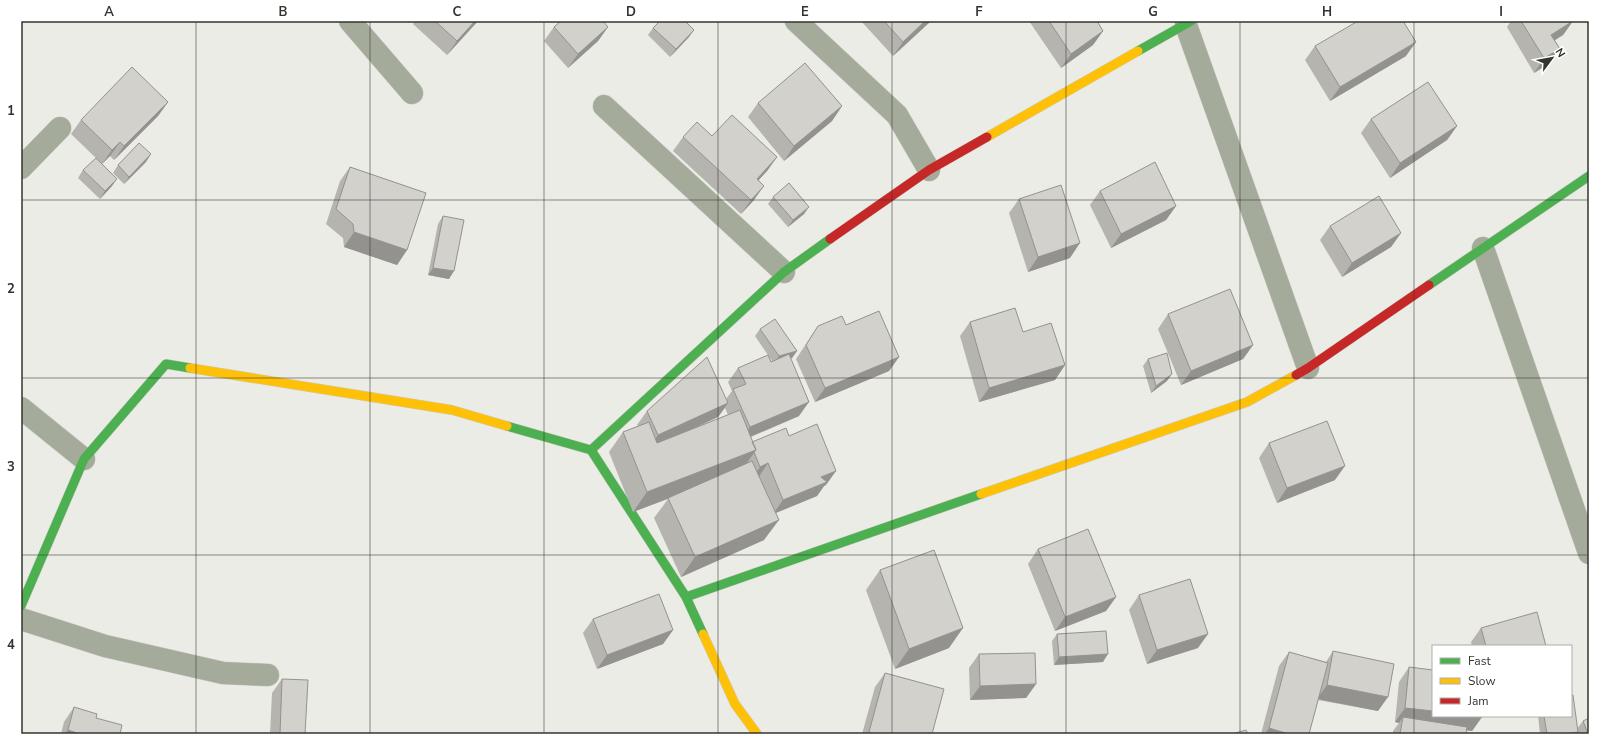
<svg xmlns="http://www.w3.org/2000/svg" width="1610" height="755" font-family="'Nunito Sans',sans-serif">
  <style>
    .lines { fill: none; stroke-linecap: round; stroke-linejoin: round }
    .street-casing { stroke: #c9cac5; stroke-width: 23 }
    .fast-casing { stroke: #c9cac5; stroke-width: 10 }
    .slow-casing { stroke: #c9cac5; stroke-width: 10 }
    .jam-casing { stroke: #c9cac5; stroke-width: 10 }
    .street { stroke: #a4ab9b; stroke-width: 22 }
    .fast { stroke: #4caf50; stroke-width: 9 }
    .slow { stroke: #ffc107; stroke-width: 9 }
    .jam { stroke: #c62828; stroke-width: 9 }
    .wall { fill: #b5b4af; fill-rule: evenodd }
    .shaded-wall { fill: #93928f }
    .building { fill: #d2d1cc; stroke: #93928f }
    .grid { fill: none; stroke: #34342f; stroke-width: 1; stroke-opacity: 0.55 }
    .neatline { fill: none; stroke: #34342f; stroke-width: 1.5 }
    .grid-label { font-size: 13px; text-anchor: middle; font-weight: bold; fill: #34342f }
  </style>
  <rect width="100%" height="100%" fill="#ebece5"/>
  <g class="lines">
    <defs>
      <path id="street" d="M350 21 412 93
        M796 21 897 115 929 170
        M1186 25 1308 368
        M604 106 784 272
        M21 168 60 128
        M1483 248 1589 553
        M21 408 84 459
        M21 619 105 646 223 673 268 675"/>
      <path id="fast" d="M1138 51 1191 21
        M1429 285 1589 176
        M507 426 591 450 686 597 703 634
        M591 450 784 272 830 239
        M686 597 981 494
        M21 606 84 459 166 364 190 368"/>
      <path id="slow" d="M987 137 1138 51
        M190 368 452 410 507 426
        M981 494 1247 402 1296 375
        M703 634 735 704 757 734"/>
      <path id="jam" d="M830 239 929 170 987 137
        M1296 375 1308 368 1429 285"/>
    </defs>
    <use href="#street" class="street-casing"/>
    <use href="#fast" class="fast-casing"/>
    <use href="#slow" class="slow-casing"/>
    <use href="#jam" class="jam-casing"/>
    <use href="#street" class="street"/>
    <use href="#fast" class="fast"/>
    <use href="#slow" class="slow"/>
    <use href="#jam" class="jam"/>
  </g>
  <path class="wall" d="M415 21H478L447 55 413 24Z
    M861 21H931L893 56Z
    M1029 21H1097L1103 31 1093 45 1061 68Z
    M1511 21H1573L1563 35 1555 40 1560 49 1550 63 1534 73 1507 27Z
    M554 27H608L598 41 568 68 544 41Z
    M653 28 689 37 670 57 648 35Z
    M1315 46 1406 56 1330 101 1305 60Z
    M168 102 158 116 114 160 110 156 102 164 112 186 100 199 78 178 83 170 96 158 71 134 81 120Z
    M758 103 842 106 832 121 784 161 748 117Z
    M1371 119 1457 126 1447 140 1390 178 1361 133Z
    M712 136 777 157 767 171 758 180 754 200 741 214 673 151 683 137Z
    M146 162 124 184 113 173 118 165Z
    M350 167 407 250 397 265 344 247 343 238 326 224 340 181Z
    M1100 191 1176 206 1166 220 1111 248 1090 205Z
    M773 197 804 214 788 227 768 204Z
    M1019 199 1070 258 1028 272 1009 213Z
    M443 216 449 279 428 275 438 224Z
    M1330 226 1401 233 1391 247 1342 277 1320 240Z
    M1168 314 1253 345 1243 359 1181 385 1158 329Z
    M970 322 1023 332 1065 365 1055 380 979 402 960 336Z
    M846 325 899 357 889 371 815 402 796 359 818 326Z
    M760 329 797 351 792 358H791L799 416 751 437 752 442 789 436 826 485 824 486 817 496 776 513 764 540 681 577 654 518 668 499 633 512 609 452 623 432 638 426 637 425 647 411 726 399 732 391 728 382 738 368 772 361 755 336ZM725 408 728 415 697 427 718 417Z
    M1148 359 1167 381 1151 393 1143 366Z
    M1269 443 1335 480 1277 503 1259 458Z
    M1038 549 1116 597 1106 611 1055 631 1028 564Z
    M880 570 949 648 895 669 866 590Z
    M1139 595 1198 648 1147 664 1129 610Z
    M593 619 673 630 663 644 597 669 583 633Z
    M1481 628 1546 646H1472L1471 642Z
    M1057 634 1103 662 1054 665 1052 641Z
    M1333 651 1378 711 1318 700 1309 734H1261L1279 666 1289 652 1326 662Z
    M979 654 1036 684 1026 698 970 700 969 668Z
    M1409 667 1482 717 1472 731 1466 730V734H1393V731L1399 723 1395 722 1399 682Z
    M885 673 932 734H862L875 687Z
    M282 679 305 734H270L272 693Z
    M74 707 96 718 120 734H61L64 722Z
    M1538 716H1571L1577 729 1583 721 1589 734H1540Z"/>
  <path class="shaded-wall" d="M475 21H478L447 55 457 41Z
    M925 21H931L893 56 903 42Z
    M1573 21 1563 35 1541 49 1551 35Z
    M608 27 598 41 568 68 578 54Z
    M694 30 689 37 670 57 676 49Z
    M1103 31 1093 45 1061 68 1071 54Z
    M1416 42 1406 56 1330 101 1340 87Z
    M1560 49 1550 63 1534 73 1544 58Z
    M168 102 158 116 114 160 124 146Z
    M842 106 832 121 784 161 794 146Z
    M1457 126 1447 140 1390 178 1400 163Z
    M120 142 110 156 102 164 112 150Z
    M151 154 146 162 124 184 129 177Z
    M777 157 767 171 747 193 757 179Z
    M117 179 112 186 100 199 105 191Z
    M764 186 754 200 741 214 751 200Z
    M1176 206 1166 220 1111 248 1121 234Z
    M809 207 804 214 788 227 793 220Z
    M354 232 407 250 397 265 344 247Z
    M1401 233 1391 247 1342 277 1352 263Z
    M1080 243 1070 258 1028 272 1038 257Z
    M433 268 454 271 449 279 428 275Z
    M1253 345 1243 359 1181 385 1191 371Z
    M797 351 792 358 774 364 779 356Z
    M899 357 889 371 815 402 825 388Z
    M1065 365 1055 380 979 402 989 388Z
    M1172 374 1167 381 1151 393 1156 386Z
    M809 402 799 416 740 441 750 427Z
    M728 403 718 417 648 449 658 435Z
    M756 450 742 470 633 512 647 492Z
    M768 463 758 478 750 481 760 467Z
    M1345 466 1335 480 1277 503 1287 488Z
    M836 471 826 485 824 486 817 496 773 514 783 500 821 477Z
    M779 520 764 540 681 577 695 557Z
    M1116 597 1106 611 1055 631 1065 617Z
    M963 628 949 648 895 669 909 649Z
    M673 630 663 644 597 669 607 655Z
    M1208 634 1198 648 1147 664 1157 650Z
    M1108 654 1103 662 1054 665 1059 657Z
    M1036 684 1026 698 970 700 980 686Z
    M1327 685 1388 697 1378 711 1317 699Z
    M1405 708 1433 711V716L1482 717 1472 731 1402 723 1403 717 1399 723 1395 722Z
    M1269 728 1289 734H1265Z
    M68 730 77 733 76 734H65Z
    M1578 732 1576 734H1562Z"/>
  <path class="building" d="M435 21H475L457 41Z
    M561 21H603L608 27 578 54 554 27Z
    M660 21H685L694 30 676 49 653 28Z
    M884 21H925L903 42Z
    M1049 21H1097L1103 31 1071 54Z
    M1358 21H1403L1416 42 1340 87 1315 46Z
    M1521 21H1573L1551 35 1560 49 1544 58Z
    M805 63 842 106 794 146 758 103Z
    M132 67 168 102 124 146 120 142 112 150 81 120Z
    M1428 82 1457 126 1400 163 1371 119Z
    M732 115 777 157 757 179 764 186 751 200 683 137 697 122 712 136Z
    M139 143 151 154 129 177 118 165Z
    M96 158 117 179 105 191 83 170Z
    M1155 162 1176 206 1121 234 1100 191Z
    M350 167 426 193 407 250 354 232 353 224 336 209Z
    M789 183 809 207 793 220 773 197Z
    M1061 185 1080 243 1038 257 1019 199Z
    M1379 196 1401 233 1352 263 1330 226Z
    M443 216 464 220 454 271 433 268Z
    M1230 289 1253 345 1191 371 1168 314Z
    M1015 308 1023 332 1051 323 1065 365 989 388 970 322Z
    M879 311 899 357 825 388 806 345 818 326 842 316 846 325Z
    M775 319 797 351 779 356 760 329Z
    M1167 353 1172 374 1156 386 1148 359Z
    M789 354 809 402 750 427 733 389 746 384 738 368 768 355 771 362Z
    M707 357 728 403 658 435 647 411Z
    M740 410 756 450 647 492 623 432 649 422 657 443Z
    M1327 421 1345 466 1287 488 1269 443Z
    M817 424 836 471 821 477 827 482 783 500 768 463 760 467 754 452 756 450 752 442 786 428 789 436Z
    M752 461 779 520 695 557 668 498Z
    M1088 529 1116 597 1065 617 1038 549Z
    M934 550 963 628 909 649 880 570Z
    M1190 579 1208 634 1157 650 1139 595Z
    M659 594 673 630 607 655 593 619Z
    M1537 612 1546 646H1486L1481 628Z
    M1106 631 1108 654 1059 657 1057 634Z
    M1333 651 1394 664 1388 697 1327 685Z
    M1289 652 1328 663 1309 734H1289L1269 728Z
    M1035 653 1036 684 980 686 979 654Z
    M1409 667 1433 670V711L1405 708Z
    M885 673 944 689 932 734H875L869 732Z
    M282 679 308 680 305 734H280Z
    M1571 695H1573L1578 732 1562 734H1547L1544 716H1571Z
    M74 707 97 714 96 718 122 725 120 734H77V733L68 730Z
    M1403 717 1467 727 1466 734H1400Z
    M1589 718V734H1588L1583 721Z
    M1246 730 1248 734H1232Z"/>
  <path class="grid" d="M196 21V734M370 21V734M544 21V734M718 21V734M892 21V734M1066 21V734M1240 21V734M1414 21V734M21 200H1589M21 378H1589M21 555H1589"/>
  <rect width="1610" height="755" fill="none" stroke="#ffffff" stroke-width="44"/>
  <rect x="1432" y="645" width="140" height="72" fill="#ffffff" stroke="#aeaeac"/>
  <rect x="1440" y="658" width="20" height="6" fill="#4caf50" stroke="#aeaeac"/>
  <text x="1468" y="665" font-size="12" fill="#34342f">Fast</text>
  <rect x="1440" y="678" width="20" height="6" fill="#ffc107" stroke="#aeaeac"/>
  <text x="1468" y="685" font-size="12" fill="#34342f">Slow</text>
  <rect x="1440" y="698" width="20" height="6" fill="#c62828" stroke="#aeaeac"/>
  <text x="1468" y="705" font-size="12" fill="#34342f">Jam</text>
  <g transform="translate(1552 58) rotate(58)" stroke="#ffffff" stroke-width="3" paint-order="stroke">
  <path d="M0-3L7 15L0 10L-7 15Z" fill="#34342f"/>
  <text y="-6" font-size="11" font-weight="bold" text-anchor="middle" fill="#34342f">N</text>
  </g>
  <rect x="22" y="22" width="1566" height="711" class="neatline"/>
  <g class="grid-label">
    <text x="109" y="16">A</text>
    <text x="283" y="16">B</text>
    <text x="457" y="16">C</text>
    <text x="631" y="16">D</text>
    <text x="805" y="16">E</text>
    <text x="979" y="16">F</text>
    <text x="1153" y="16">G</text>
    <text x="1327" y="16">H</text>
    <text x="1501" y="16">I</text>
    <text x="11" y="115">1</text>
    <text x="11" y="293">2</text>
    <text x="11" y="471">3</text>
    <text x="11" y="649">4</text>
  </g>
</svg>
